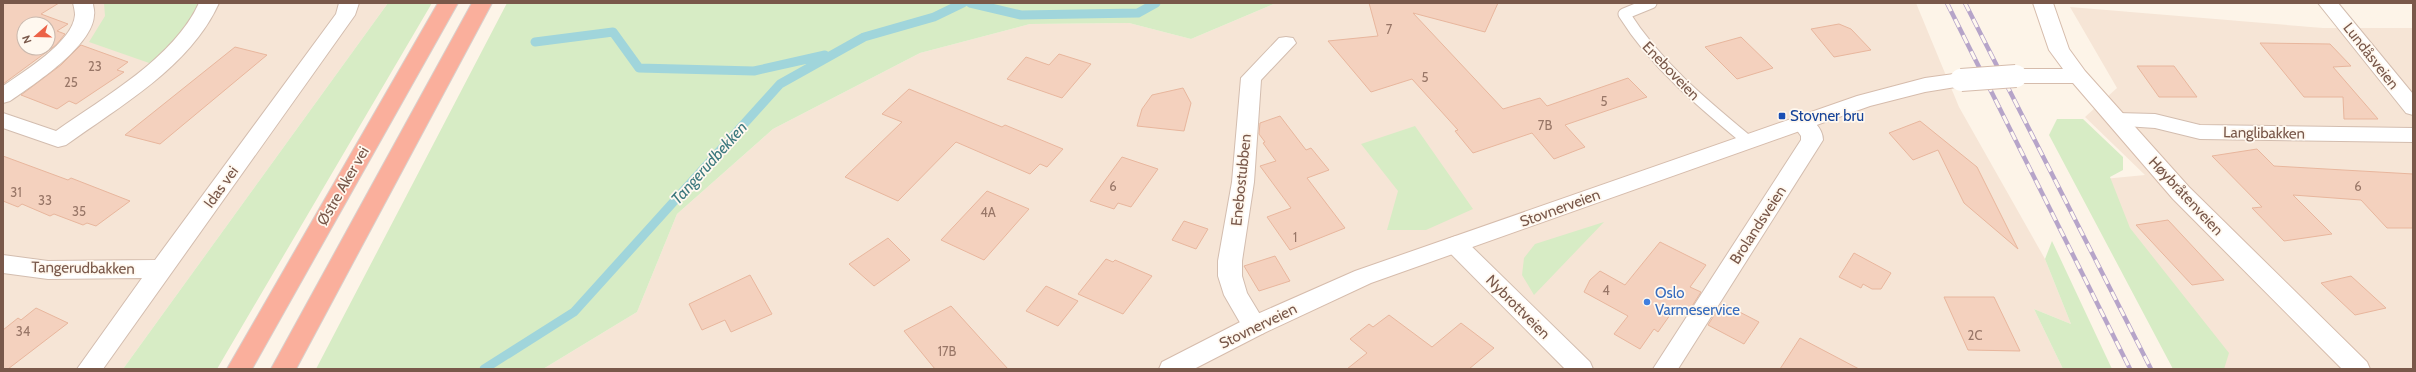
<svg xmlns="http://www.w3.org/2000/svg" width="2416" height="372" font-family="Cabin,sans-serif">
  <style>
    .residential { fill: #f6e5d6; fill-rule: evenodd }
    .green { fill: #d7ecc5 }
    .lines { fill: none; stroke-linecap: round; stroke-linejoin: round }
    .stream { stroke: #a0d5db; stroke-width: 9 }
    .building { fill: #f4d1be; stroke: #e8b69d; fill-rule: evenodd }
    .lane-casing { stroke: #d3bdaf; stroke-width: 13 }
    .street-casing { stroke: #d3bdaf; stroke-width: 2 }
    .secondary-casing { stroke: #d6bcac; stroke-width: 2 }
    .highway-casing { stroke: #d9d0cc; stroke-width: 2 }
    .lane { stroke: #fff; stroke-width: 11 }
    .street { fill: #fff; fill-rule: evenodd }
    .secondary { fill: #fff; fill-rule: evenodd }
    .highway { fill: #faaf9c; fill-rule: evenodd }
    .rail-casing { stroke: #b6a4c9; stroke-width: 4.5 }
    .rail { stroke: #fff8ef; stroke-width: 3; stroke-dasharray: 9; stroke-linecap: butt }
    .secondary-bridge-casing { stroke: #d6bcac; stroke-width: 24; stroke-linecap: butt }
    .secondary-bridge { stroke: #fff; stroke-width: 22 }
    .transit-dot { fill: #1a4fb4; stroke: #fff8ef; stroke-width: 1.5 }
    .shop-dot { fill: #3f7fe0; stroke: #fff8ef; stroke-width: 1.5 }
    .labels { text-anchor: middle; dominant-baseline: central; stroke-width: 3.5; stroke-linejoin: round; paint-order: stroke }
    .number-label { font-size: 13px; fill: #987667 }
    .street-label { font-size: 15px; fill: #79584a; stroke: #fff8ef }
    .transit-label { font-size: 15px; fill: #164399; stroke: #fff8ef; text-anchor: start }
    .shop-label { font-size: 15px; fill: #366cbe; stroke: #fff8ef; text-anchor: start }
    .water-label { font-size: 16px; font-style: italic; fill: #3c787e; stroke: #fff8ef }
  </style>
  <rect width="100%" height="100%" fill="#fdf4e8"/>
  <path class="residential" d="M3 3H388L123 369H3ZM24 24H48V48H24Z
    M1276 3H1916L1959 107 2045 259 2071 324 2034 309 2063 369H543L637 312 677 214 773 129 920 53 1030 24 1129 23 1191 39Z
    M2070 7 2323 28H2413V369H2188L2083 181 2145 175 2085 117 2117 88Z"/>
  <path class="green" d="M104 3H202L198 16 152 64 89 42 105 16Z
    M388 3H432L217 369H123Z
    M507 3H1276L1191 39 1129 23 1030 24 920 53 773 129 677 214 637 312 543 369H316Z
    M2057 119H2083L2123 157V170L2110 177 2130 228 2229 353 2224 369H2173L2049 135Z
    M1415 126 1473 209 1426 230H1387L1398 191 1361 144Z
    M1604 222 1534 295 1522 275 1524 258 1535 244Z
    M2052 241 2112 369H2063L2034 309 2071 324 2045 259Z"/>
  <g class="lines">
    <path class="stream" d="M970 3 1021 15 1138 13 1156 3
      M535 42 613 32 639 68 754 71 825 55
      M484 369 574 312 780 84 864 37 934 17 963 3"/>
  </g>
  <path class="building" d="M3 3H59L41 14 68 24 57 31 65 34 56 45 3 84ZM24 24H48V48H24Z
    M1369 3H1498L1485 32 1413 13 1503 109 1540 98 1547 106 1628 78 1647 97 1565 125 1585 147 1554 159 1532 133 1473 153 1455 131 1458 130 1412 79 1371 92 1328 41 1378 36Z
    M1839 24 1851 29 1871 50 1834 57 1811 29Z
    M1741 37 1773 68 1737 79 1705 47Z
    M2260 43 2330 44 2351 66 2333 67 2378 119H2344L2343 97H2304Z
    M81 45 128 62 117 70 124 72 76 104 69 101 57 109 21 95 61 65Z
    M235 47 267 55 160 144 125 135Z
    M1059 54 1091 64 1062 98 1007 79 1026 57 1049 65Z
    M2137 66H2174L2197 97H2159Z
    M1183 88 1191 103 1184 131 1137 126 1142 109 1152 95Z
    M909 89 1002 127 1005 125 1063 149 1047 167 1040 164 1030 174 956 142 898 201 845 177 902 122 882 114Z
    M1280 116 1306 150 1311 148 1329 170 1307 178 1345 228 1290 250 1267 217 1291 208 1260 166 1276 161 1263 143 1265 142 1259 134 1260 123Z
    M1920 121 1977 167 2018 249 1964 203 1938 150 1913 160 1889 133Z
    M2257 149 2274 166 2413 174V228H2387L2361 200 2293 195 2332 234 2284 241 2252 208 2262 207 2212 156Z
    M3 156 68 180 71 178 130 201 96 226 87 223 83 225 54 214 50 216 22 204 18 207 3 201Z
    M1122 157 1158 169 1131 207 1118 203 1114 209 1090 201Z
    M987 191 1029 209 984 260 941 240Z
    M2168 220 2224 280 2192 285 2136 225Z
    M1184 221 1208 229 1196 249 1172 240Z
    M888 238 910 260 874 286 849 264Z
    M1660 242 1706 265 1690 287 1701 292 1687 314 1675 308 1658 332 1654 329 1640 349 1614 334 1628 316 1584 292 1590 280 1600 271 1625 285Z
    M1854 253 1891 273 1881 289H1872L1863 284 1861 288 1839 277Z
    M1275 256 1290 281 1259 291 1244 266Z
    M1106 259 1113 262 1115 260 1152 276 1123 314 1078 294Z
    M750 275 772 314 731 332 725 320 702 330 689 304Z
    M2351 276 2386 308 2355 315 2321 283Z
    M1046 286 1078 301 1058 326 1026 311Z
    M1944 297H1994L2020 351 1968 350Z
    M1722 303 1759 322 1744 344 1708 325Z
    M951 306 1008 369H935L904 331Z
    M36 308 68 323 8 369H3V330L18 318 21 320Z
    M1389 315 1432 347 1461 323 1494 348 1469 369H1347L1367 353 1350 339 1369 324 1373 327Z
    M1800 338 1859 369H1780Z"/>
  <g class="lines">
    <defs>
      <path id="lane" d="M1651 3 1624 14C1656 65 1702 103 1748 141"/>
      <path id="street" d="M73 3H93C93 7 95 11 94 15 93 46 33 85 10 101L3 103V86C23 72 73 42 75 15 75 12 74 7 73 3Z
        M199 3H219C190 67 120 106 66 145L58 147 3 128V113L56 131C104 97 174 58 199 3Z
        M339 3H359L355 15 103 369H77L142 278 48 279 3 273V255L48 261 155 260 336 14Z
        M2318 3H2338L2413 94V115L2406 113Z
        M1286 37 1293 38 1296 43 1261 80 1254 182 1242 261V276L1247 293 1267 326 1264 333 1255 336 1246 333 1224 295 1218 276V261L1232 182 1241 78 1279 38Z
        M2117 113 2155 114 2200 125 2413 128V142L2200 139 2155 128 2110 125 2107 120 2110 115Z
        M1801 115C1812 118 1823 128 1823 140L1678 369H1653L1801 140V136L1791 122 1794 117Z
        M1456 236 1464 239 1590 362 1593 369H1565L1448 251 1445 245 1448 239Z"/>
      <path id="secondary" d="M2033 3H2053L2069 49 2085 71 2189 187 2367 362 2370 369H2342L2173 199 2073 83H2016L2009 81 2006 76 2009 71 2016 69H2063L2049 50Z
        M1961 73 1968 75 1971 80 1968 85 1925 92 1870 106 1371 283 1264 333 1194 369H1159L1162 362 1246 319 1355 271 1857 96 1925 78Z"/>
      <path id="highway" d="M438 3H458L252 369H227Z
        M472 3H492L296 369H271Z"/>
    </defs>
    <use href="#lane" class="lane-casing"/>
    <use href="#street" class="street-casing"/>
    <use href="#secondary" class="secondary-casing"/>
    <use href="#highway" class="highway-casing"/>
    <use href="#lane" class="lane"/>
    <use href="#street" class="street"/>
    <use href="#secondary" class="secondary"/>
    <use href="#highway" class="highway"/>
    <defs>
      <path id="rail" d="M1947 3 2130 369
        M1965 3 2151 369"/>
    </defs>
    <use href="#rail" class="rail-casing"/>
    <use href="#rail" class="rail"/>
    <defs>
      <path id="secondary-bridge" d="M1961 80 2016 76"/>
    </defs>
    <use href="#secondary-bridge" class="secondary-bridge-casing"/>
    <use href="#secondary-bridge" class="secondary-bridge"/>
  </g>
  <rect class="transit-dot" x="1778" y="112" width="8" height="8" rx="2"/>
  <circle class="shop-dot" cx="1647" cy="302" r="4"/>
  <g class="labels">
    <g class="number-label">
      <text x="1389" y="29">7</text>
      <text x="95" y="66">23</text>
      <text x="1425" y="77">5</text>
      <text x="71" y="82">25</text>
      <text x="1604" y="101">5</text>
      <text x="1545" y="125">7B</text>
      <text x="1113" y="186">6</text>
      <text x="2358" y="186">6</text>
      <text x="16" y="192">31</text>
      <text x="45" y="200">33</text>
      <text x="79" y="211">35</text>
      <text x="988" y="212">4A</text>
      <text x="1295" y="237">1</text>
      <text x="1606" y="290">4</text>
      <text x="23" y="331">34</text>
      <text x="1975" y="335">2C</text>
      <text x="947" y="351">17B</text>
    </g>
    <g class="street-label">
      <text transform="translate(2371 56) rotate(52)">Lundåsveien</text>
      <text transform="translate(1671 71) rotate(46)">Eneboveien</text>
      <text transform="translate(2264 133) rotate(1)">Langlibakken</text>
      <text transform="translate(1241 180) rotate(-84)">Enebostubben</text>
      <text transform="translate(343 186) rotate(-60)">Østre Aker vei</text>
      <text transform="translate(221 187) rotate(-54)">Idas vei</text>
      <text transform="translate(2186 196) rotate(47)">Høybråtenveien</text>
      <text transform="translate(1560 208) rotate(-20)">Stovnerveien</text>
      <text transform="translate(1758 225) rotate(-57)">Brolandsveien</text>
      <text transform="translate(83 268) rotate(1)">Tangerudbakken</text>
      <text transform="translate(1518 307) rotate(45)">Nybrottveien</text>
      <text transform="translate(1258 326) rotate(-26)">Stovnerveien</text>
    </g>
    <g class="transit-label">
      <text x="1790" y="116">Stovner bru</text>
    </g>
    <g class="shop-label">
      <text x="1655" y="293">Oslo<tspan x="1655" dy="17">Varmeservice</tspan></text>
    </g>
    <g class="water-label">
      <text transform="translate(709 163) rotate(-48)">Tangerudbekken</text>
    </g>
  </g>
  <rect width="2416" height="372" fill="none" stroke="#79584a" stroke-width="8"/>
  <g transform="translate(36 36) rotate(250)"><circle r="19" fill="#fff8ef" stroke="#c9b8ad"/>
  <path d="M0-3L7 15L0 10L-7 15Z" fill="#ec6348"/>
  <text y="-6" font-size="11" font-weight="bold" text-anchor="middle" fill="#79584a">N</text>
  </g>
</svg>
